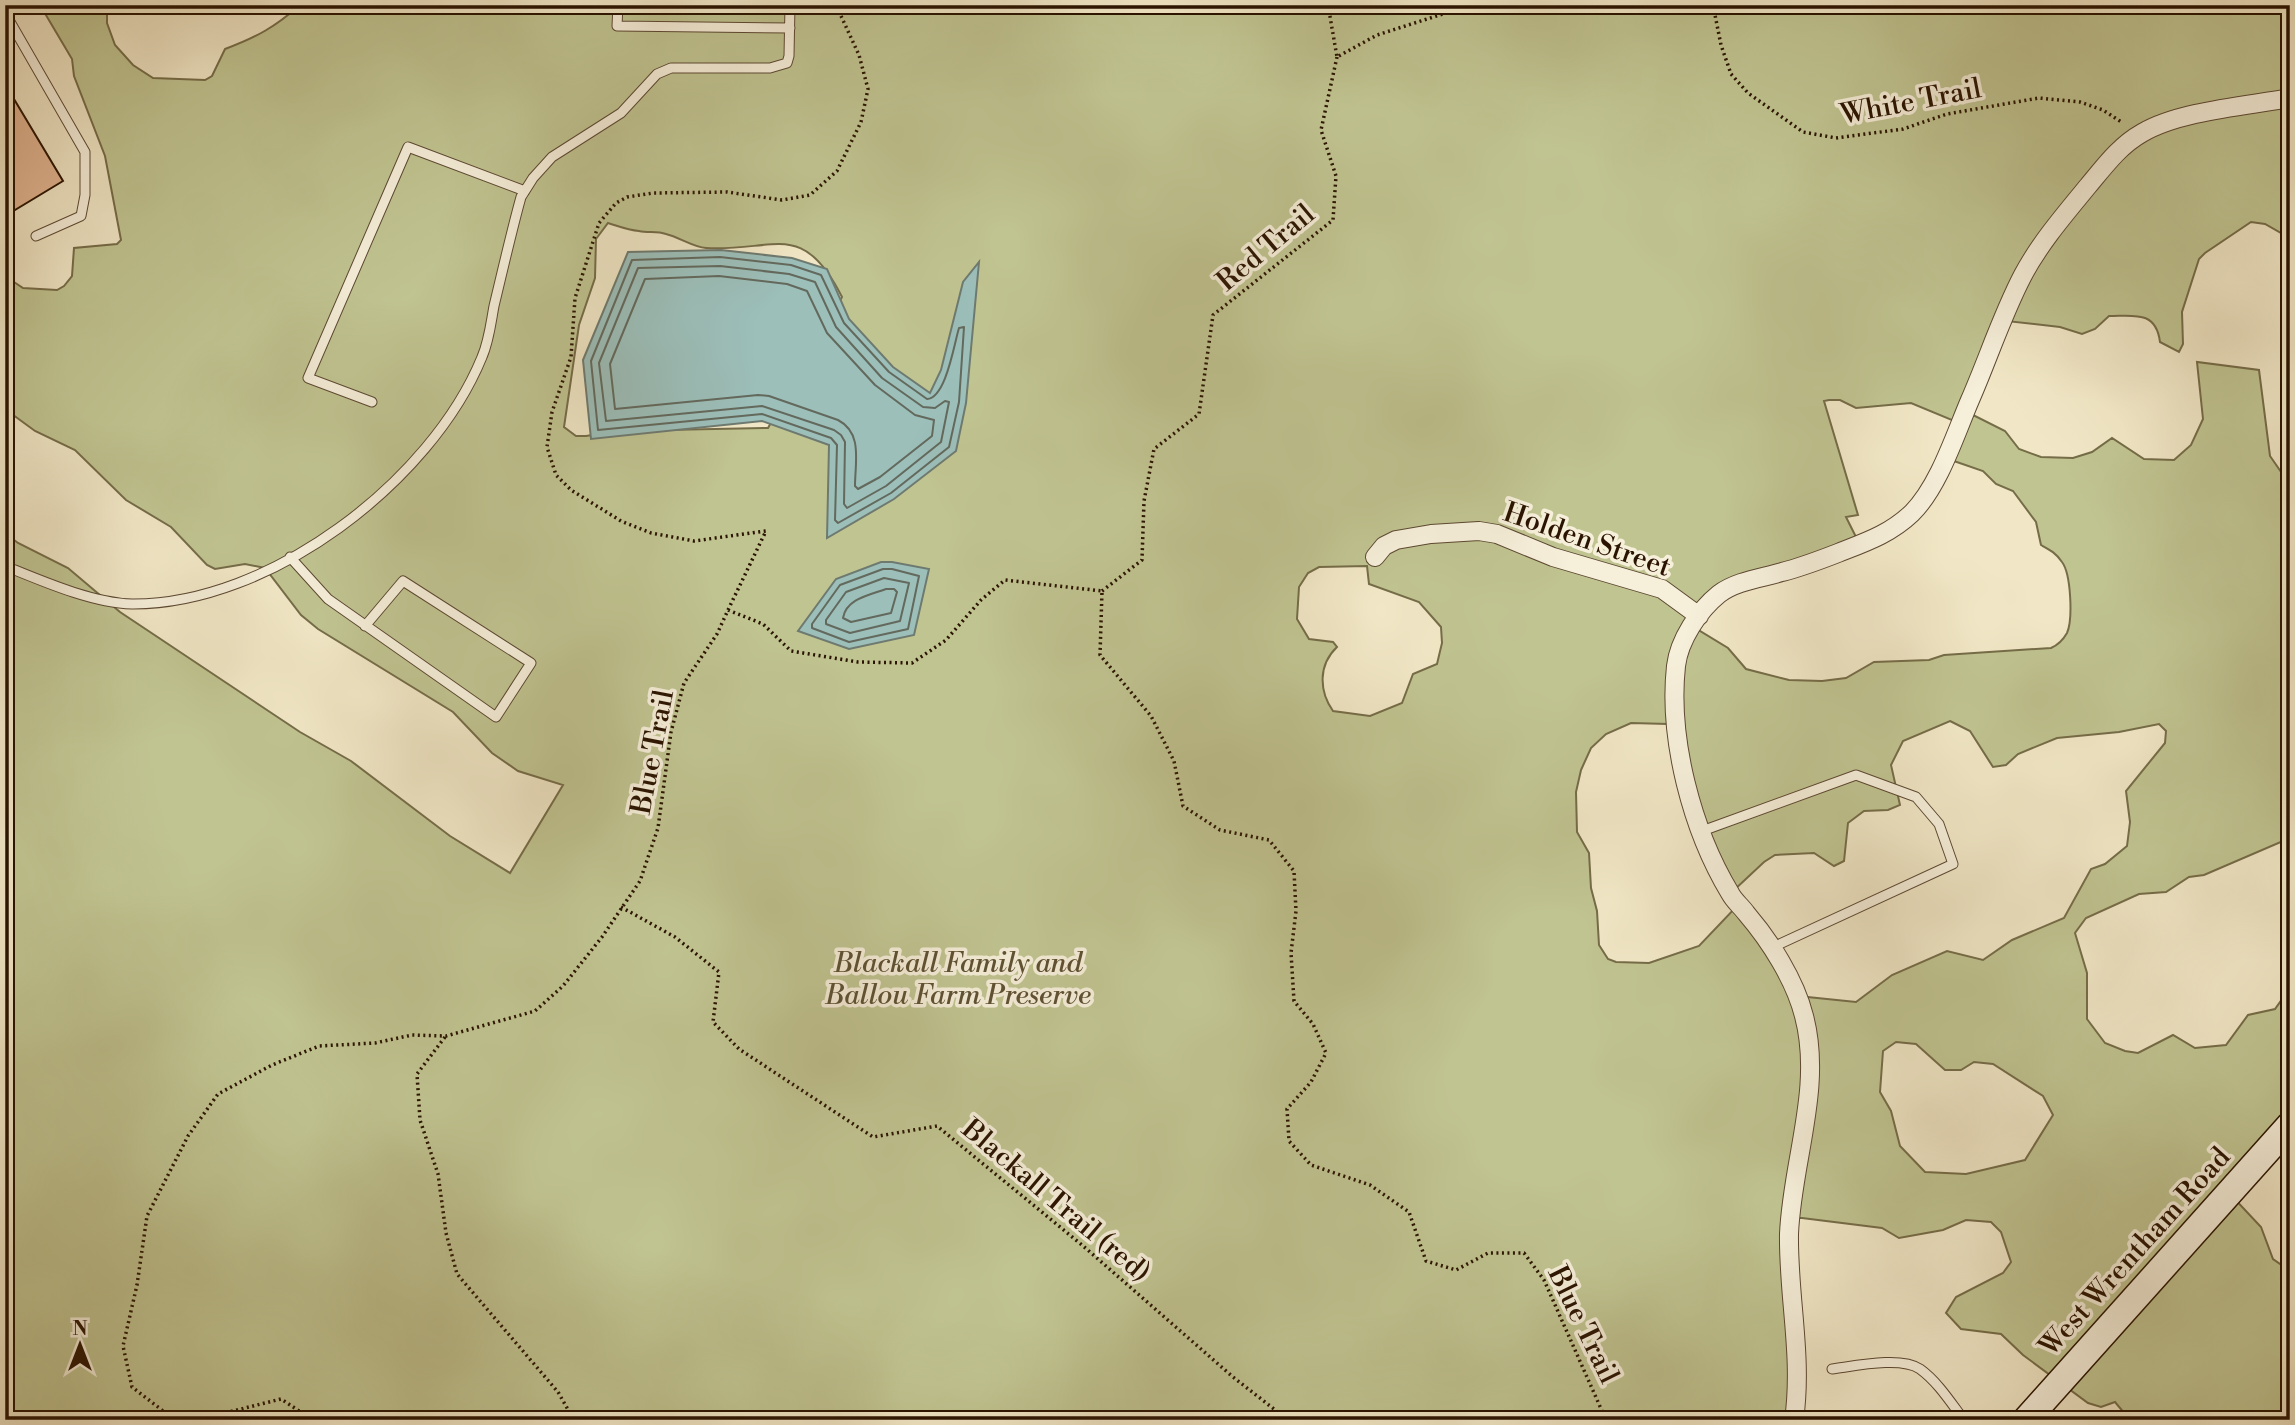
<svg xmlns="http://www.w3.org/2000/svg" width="2295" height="1425" font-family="'Libre Bodoni',serif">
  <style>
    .green { fill: #c0c491; stroke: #756c48; stroke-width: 2; fill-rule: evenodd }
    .water { fill: #9cbfba; stroke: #6e7a70; stroke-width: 2 }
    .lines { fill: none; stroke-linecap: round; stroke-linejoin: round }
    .shore { stroke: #63695d; stroke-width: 2 }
    .building { fill: #e1b491; stroke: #2a1300; stroke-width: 2 }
    .lane-casing { stroke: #5c4832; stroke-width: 11 }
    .street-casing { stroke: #5c4832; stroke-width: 20 }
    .secondary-casing { stroke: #2a1300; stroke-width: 29 }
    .path { stroke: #2a1300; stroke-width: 3.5; stroke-dasharray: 2 3.5; stroke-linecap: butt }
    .lane { stroke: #f6efda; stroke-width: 9 }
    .street { stroke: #f6efda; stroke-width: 18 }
    .secondary { stroke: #f6efda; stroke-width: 26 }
    .labels { text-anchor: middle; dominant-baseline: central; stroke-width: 7; stroke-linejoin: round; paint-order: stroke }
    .street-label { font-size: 28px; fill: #2a1300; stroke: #f6efda }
    .park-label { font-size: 28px; font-style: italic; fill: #5e5133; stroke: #f6efda }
  </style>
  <rect width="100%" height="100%" fill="#f1e7c6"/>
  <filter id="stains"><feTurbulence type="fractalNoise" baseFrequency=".00286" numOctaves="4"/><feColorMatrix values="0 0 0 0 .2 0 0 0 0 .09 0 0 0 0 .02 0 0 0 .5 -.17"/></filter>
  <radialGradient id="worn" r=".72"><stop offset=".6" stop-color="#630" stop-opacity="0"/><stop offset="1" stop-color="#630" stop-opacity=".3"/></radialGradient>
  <path class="green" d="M40 5H107V23L115 45 133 65 153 78 205 80 212 76 225 49C257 37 275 27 300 5H2290V245L2286 236 2265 224 2251 222 2205 253 2199 259 2182 312 2183 344 2179 352 2160 342C2156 310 2133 316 2109 316L2095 329 2082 334 2060 327 2007 321 1967 412 2005 431 2019 449 2041 457 2073 458 2092 452 2112 438 2144 459 2174 460 2191 445 2203 419 2197 362 2259 370 2270 456 2290 485V838L2204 875 2189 877 2166 892 2139 894 2086 918 2075 933 2087 973V1019L2105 1043 2125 1051 2138 1053 2173 1035 2195 1048 2226 1045 2248 1015 2275 1009 2290 988V1127L2230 1194 2261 1227 2273 1259 2290 1271V1420H2130L2115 1402 2101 1407 2088 1403 2023 1355 2001 1334 1961 1329 1946 1313 1956 1297 2003 1273 2011 1262 2001 1232 1991 1222 1966 1220 1943 1230 1899 1238 1882 1228 1802 1218H1792L1789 1420H5V533L18 543 68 568 120 612 300 732 351 761 450 836 510 873 563 785 518 771 492 753 453 712 318 629 301 615 265 568 245 564 215 569 207 565 171 527 126 500 75 450 35 431 5 409V276L23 288 57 290 64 286 72 276 74 248 117 244 121 240 105 156 74 76 72 59ZM608 223C618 226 628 230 639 231 648 233 657 231 666 234 679 237 693 247 706 248 775 252 802 218 842 297L768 428 616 431 586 436H576L564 427 579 325 595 278 596 239ZM1829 400H1840L1856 408 1911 403 1957 422 1951 460 1983 471 1996 484 2013 491 2036 522 2041 545C2050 550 2056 553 2062 562 2071 574 2073 619 2067 633 2063 640 2058 645 2051 648L1944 655 1929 660 1874 662 1846 678 1822 681 1789 680 1746 669 1728 648 1692 626 1730 593 1858 541 1846 517 1858 515 1824 401ZM1367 566 1369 584 1419 602 1441 627 1442 643 1437 664 1413 674 1402 703 1370 716 1333 711C1319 691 1318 665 1337 647L1333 642 1309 639 1297 619 1299 587 1308 573 1319 567ZM1950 721 1970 731 1993 767 2006 765 2018 754 2057 738 2119 732 2159 724 2166 731 2165 743 2126 791 2130 822 2127 846 2105 864 2091 869 2064 918 2012 940 1983 960 1947 951 1892 975 1856 1002 1798 996 1736 907 1699 946 1649 963 1616 962 1608 959 1599 945 1597 911 1591 888 1589 853 1577 832 1576 792 1581 770 1591 748 1606 734 1631 723 1668 724 1732 892 1764 862 1775 855 1814 853 1834 866 1844 861 1848 823 1864 811 1888 810 1900 805 1891 765 1903 741ZM1896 1042 1916 1044 1945 1070H1961L1974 1062 1993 1064 2043 1096 2053 1115 2025 1160 1966 1174 1925 1172 1900 1146 1891 1111 1880 1092 1883 1051Z"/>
  <path class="water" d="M721 250 792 258 827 269 849 319 893 367 930 393 941 370 963 282 979 262 966 403 956 451 894 499 827 538 829 445 762 421 591 439 583 360 628 252Z
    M881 562H892L929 569 914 635 849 649 798 631 836 579Z"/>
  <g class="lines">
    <path class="shore" d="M720 257 791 265 821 275 844 323 889 372 927 399C946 398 954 344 959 328L964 327 959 402 949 447 891 493 838 523 835 520 837 445 831 438 762 414 598 430 591 361 632 260Z
      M720 266 789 274 815 282 836 327 882 378 923 407 935 408 945 401 949 402 941 442 886 486 847 508 844 504 845 442 841 435 834 430 762 406 606 421 599 363 638 268Z
      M719 276 787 284 807 291 827 333 875 385 915 415 934 420 932 436 880 477 858 489 855 486C855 462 863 433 838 420L769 396 758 395 615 409 610 364 645 279Z
      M883 569H892L919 576 908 629 849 642 812 628V624L840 585Z
      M884 578 909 583 900 621 850 633 826 624V620L846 592Z
      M886 589H894L897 592 891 613 851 622 843 618C846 599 869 595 886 589Z"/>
  </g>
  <path class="building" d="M5 84 63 181 5 216Z"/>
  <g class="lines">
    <defs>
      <path id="lane" d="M618 5 617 26 790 28
        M5 13 85 152V195L81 216 36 236
        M372 402 308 378 408 147 525 191
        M290 557 328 599 496 717 531 663 403 581 365 626
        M5 566C42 581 92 603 132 604 269 605 431 482 482 357 489 341 491 322 494 306 503 269 511 233 521 197L533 178 552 157 621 113 657 74 671 68H770L787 63 789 56 790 5
        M1702 831 1856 775 1916 797 1939 824 1953 864 1771 948
        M1832 1369C1855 1366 1901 1356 1920 1369 1938 1382 1951 1403 1964 1420"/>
      <path id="street" d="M1375 557 1384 546 1396 540 1431 534 1479 531 1497 534 1553 557 1662 589 1699 616
        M1794 1420C1803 1356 1788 1297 1789 1234 1792 1161 1823 1088 1804 1016 1795 980 1770 941 1746 913 1741 906 1734 901 1730 893 1692 830 1668 739 1676 666 1679 640 1699 610 1719 594 1736 581 1762 578 1782 572 1802 567 1820 560 1838 553 1866 542 1890 534 1912 513 1939 486 1955 435 1970 400 1988 359 2002 315 2023 275 2040 243 2065 214 2088 186 2104 167 2119 146 2142 133 2179 111 2246 106 2290 98"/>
      <path id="secondary" d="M2026 1420 2290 1125"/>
    </defs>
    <use href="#lane" class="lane-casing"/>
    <use href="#street" class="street-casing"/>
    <use href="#secondary" class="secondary-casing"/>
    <path class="path" d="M1328 5 1337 57 1377 35 1471 5
      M1713 5 1721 45 1731 74 1748 93 1803 132 1836 138 1903 129 1947 114 2039 98 2080 102 2103 110 2123 123
      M1102 591 1142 560 1144 501 1154 449 1199 414 1213 315 1333 220 1336 176 1321 130 1337 57
      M728 610 766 531 694 541 651 533 621 521 571 490 556 475 547 447 552 412 571 357 575 298 599 223 616 203 627 197 653 193 727 192 782 200 810 195 837 171 861 122 868 89 859 55 836 5
      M621 907 675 937 719 972 713 1022 739 1049 873 1137 937 1126 1082 1245 1233 1377 1288 1420
      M445 1037 417 1074 420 1120 438 1174 446 1233 457 1274 558 1392 574 1420
      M313 1420 281 1399 217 1415 167 1414 132 1387 123 1346 137 1285 147 1216 188 1136 218 1094 272 1065 319 1046 375 1043 412 1035 446 1036 535 1011 563 986 602 937 640 881 658 828 671 732 684 683 717 634 728 610 763 624 791 651 858 662 912 663 946 640 981 600 1005 580 1102 591 1100 655 1151 716 1174 761 1183 806 1220 830 1269 840 1294 871 1296 911 1291 953 1294 1001 1313 1024 1326 1053 1311 1082 1287 1109 1289 1141 1311 1165 1370 1185 1409 1212 1426 1261 1456 1270 1488 1253H1524L1544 1280 1606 1420"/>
    <use href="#lane" class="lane"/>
    <use href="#street" class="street"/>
    <use href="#secondary" class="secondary"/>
  </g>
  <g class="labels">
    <g class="street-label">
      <text transform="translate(1911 102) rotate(-11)">White Trail</text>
      <text transform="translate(1266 248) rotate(-40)">Red Trail</text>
      <text transform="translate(1587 540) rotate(19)">Holden Street</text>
      <text transform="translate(653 752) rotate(-79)">Blue Trail</text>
      <text transform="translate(1056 1201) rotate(40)">Blackall Trail (red)</text>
      <text transform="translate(2135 1252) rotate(-48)">West Wrentham Road</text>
      <text transform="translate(1583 1325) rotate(64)">Blue Trail</text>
    </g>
    <g class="park-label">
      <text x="958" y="963">Blackall Family and<tspan x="958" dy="32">Ballou Farm Preserve</tspan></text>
    </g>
  </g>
  <rect width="2295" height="1425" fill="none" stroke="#f1e7c6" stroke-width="28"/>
  <rect x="7" y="7" width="2281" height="1411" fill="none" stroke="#2a1300" stroke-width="3.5"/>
  <rect x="14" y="14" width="2267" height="1397" fill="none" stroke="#2a1300" stroke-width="2"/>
  <g transform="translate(80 1345)" stroke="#f6efda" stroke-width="5" paint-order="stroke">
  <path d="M0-5L12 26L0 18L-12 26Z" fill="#2a1300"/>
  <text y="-10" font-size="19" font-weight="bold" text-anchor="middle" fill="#2a1300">N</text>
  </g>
  <rect width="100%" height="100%" filter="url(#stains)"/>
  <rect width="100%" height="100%" fill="url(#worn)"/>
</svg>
